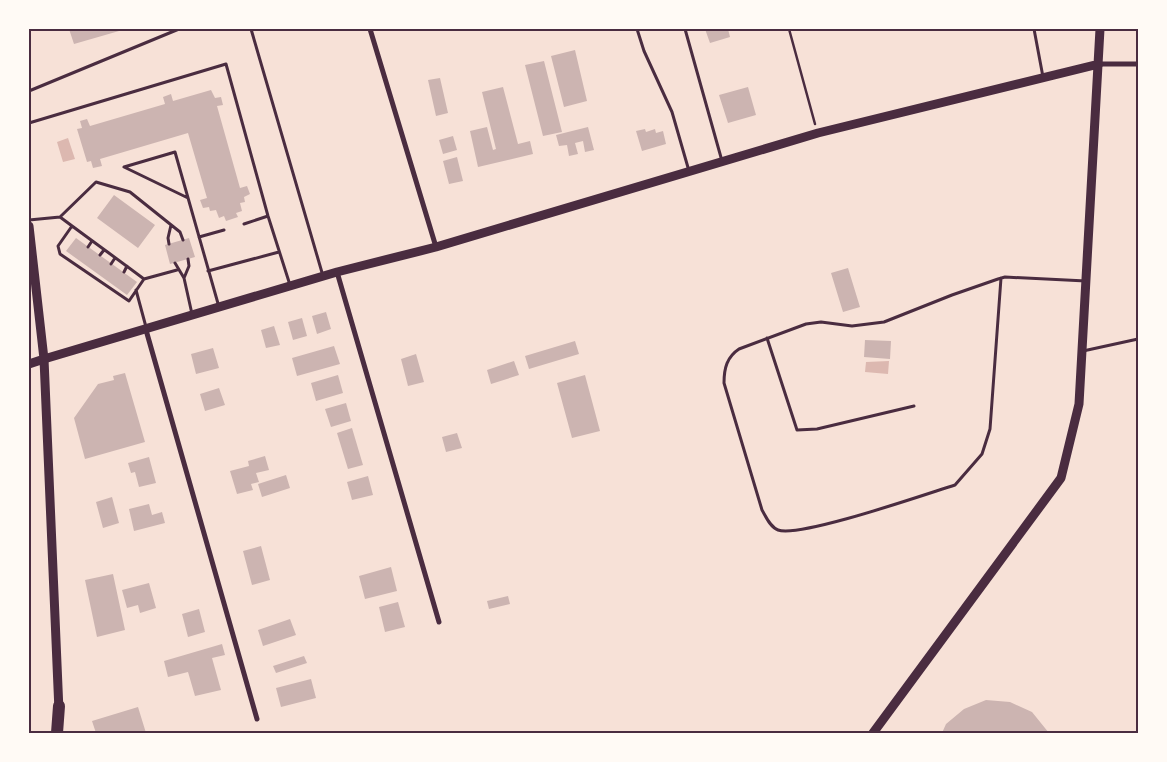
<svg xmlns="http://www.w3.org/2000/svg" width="1167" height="762" font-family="'Fira Sans',sans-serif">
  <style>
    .water { fill: #dcb8b0 }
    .building { fill: #ccb4b1 }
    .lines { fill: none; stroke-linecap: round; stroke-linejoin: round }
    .path { stroke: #4a2c40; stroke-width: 2.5 }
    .service { stroke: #4a2c40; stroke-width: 3 }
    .minor { stroke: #4a2c40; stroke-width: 5 }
    .tertiary { stroke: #4a2c40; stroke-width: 9 }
    .secondary { stroke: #4a2c40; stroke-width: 9 }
    .motorway { stroke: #4a2c40; stroke-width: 12 }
    .neatline { fill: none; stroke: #4a2c40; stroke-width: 2 }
  </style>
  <rect width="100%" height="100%" fill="#f7e1d7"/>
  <path class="water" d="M68 138 75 159 63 162 57 142Z
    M889 361 888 374 865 372 866 362Z"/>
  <path class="building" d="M69 29H126L74 44Z
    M705 29H728L730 37 710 43Z
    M575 50 587 101 564 107 551 56Z
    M544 61 562 132 543 136 525 65Z
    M440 78 448 113 436 116 428 80Z
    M503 87 518 144 530 141 533 154 478 167 470 131 487 127 493 150 496 149 482 92Z
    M748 87 756 115 728 123 719 95Z
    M211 90 215 98 221 97 223 105 217 106 240 188 247 186 250 194 244 197 245 202 240 203 242 211 236 213 238 217 226 221 224 216 219 218 216 210 210 211 209 207 203 208 200 200 207 198 188 133 100 159 102 166 93 168 91 161 87 162 77 129 82 128 80 121 87 119 90 126 165 104 163 97 171 94 173 101Z
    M588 127 594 150 585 152 583 141 575 143 578 154 569 156 567 145 559 146 556 135Z
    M645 129 646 132 655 129 656 133 663 131 666 144 642 151 636 131Z
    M453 136 457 150 443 154 439 140Z
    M457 157 463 181 449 184 443 161Z
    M114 195 155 225 138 248 97 218Z
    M76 238 137 282 127 295 66 251Z
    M189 238 195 257 170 264 165 245Z
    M848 268 860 307 843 312 831 273Z
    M326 312 331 329 317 334 312 316Z
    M302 318 307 336 293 340 288 322Z
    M274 326 280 345 266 348 261 330Z
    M865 340 891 341 890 359 864 357Z
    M575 341 579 354 529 369 525 356Z
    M334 346 340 364 297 376 292 358Z
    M213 348 219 368 196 374 191 354Z
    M416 354 424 382 408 386 401 359Z
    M514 361 519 375 491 384 487 370Z
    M125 373 145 442 85 459 74 418 98 384 114 380 113 376Z
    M338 375 343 393 316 401 311 383Z
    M585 375 600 431 572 438 557 383Z
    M219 388 225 405 205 411 200 394Z
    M346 403 351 421 331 427 325 409Z
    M352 428 363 465 348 469 337 433Z
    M457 433 462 448 446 452 442 437Z
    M265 456 269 470 256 473 259 482 251 484 253 490 237 494 230 471 249 466 248 461Z
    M149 457 156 483 139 487 135 472 131 473 128 463Z
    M286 475 290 488 262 497 258 484Z
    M368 476 373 495 352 500 347 482Z
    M112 497 119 523 103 528 96 502Z
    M149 504 152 515 162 512 165 523 134 531 129 509Z
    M261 546 270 580 252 585 243 551Z
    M391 567 397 591 365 599 359 576Z
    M113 574 125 630 97 637 85 580Z
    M149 583 156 608 140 613 138 605 127 608 122 590Z
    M508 596 510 604 489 609 487 601Z
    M398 602 405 627 385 632 379 607Z
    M199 609 205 632 188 637 182 614Z
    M290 619 296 635 263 646 258 630Z
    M222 644 225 655 212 658 221 690 195 696 188 672 168 677 164 661Z
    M304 656 307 663 276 673 273 666Z
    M311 679 316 698 281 707 276 688Z
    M986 700 1010 702 1032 712 1049 733H942L946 724 964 709Z
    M138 707 146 733H96L92 721Z"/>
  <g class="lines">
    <path class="path" d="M789 29 815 124"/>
    <path class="service" d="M251 29 323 276
      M637 29 644 51 672 112 689 171
      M685 29 722 161
      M1034 29 1043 77
      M29 91 179 29
      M29 123 226 64 268 216 290 285
      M188 198 124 167 175 152 219 307
      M60 217 96 182 130 192 180 232 183 240
      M29 220 60 217C88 238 116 258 144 279L129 301 60 254 58 246 72 226
      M244 224 268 216
      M199 237 224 230
      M169 244 168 238 171 225
      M88 247 92 241
      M100 255 104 250
      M175 263 184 278 192 314
      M111 264 115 258
      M208 271 279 252
      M124 272 127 266
      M184 278 189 266 188 259
      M1001 278 990 429 982 454 955 485C926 494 800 538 778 530 770 527 766 517 762 510L724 383C724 368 727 357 739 349L806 324 821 322 852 326 884 322 952 295 998 279 1005 277 1086 281
      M144 279 177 270
      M136 290 146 327
      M767 338 797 430 817 429 914 406
      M1083 351 1138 339"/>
    <path class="minor" d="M370 29 436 247
      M1099 64H1138
      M337 272 439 622
      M146 330 257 719"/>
    <path class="tertiary" d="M44 359 337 272 436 247 818 133 1099 64
      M873 733 1061 478 1079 404 1100 29"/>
    <path class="secondary" d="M29 226 44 359 59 711
      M29 364 44 359"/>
    <path class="motorway" d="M57 733 59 706"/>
  </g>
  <rect width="1167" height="762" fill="none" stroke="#fffaf5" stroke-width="60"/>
  <rect x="30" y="30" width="1107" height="702" class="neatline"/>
</svg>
